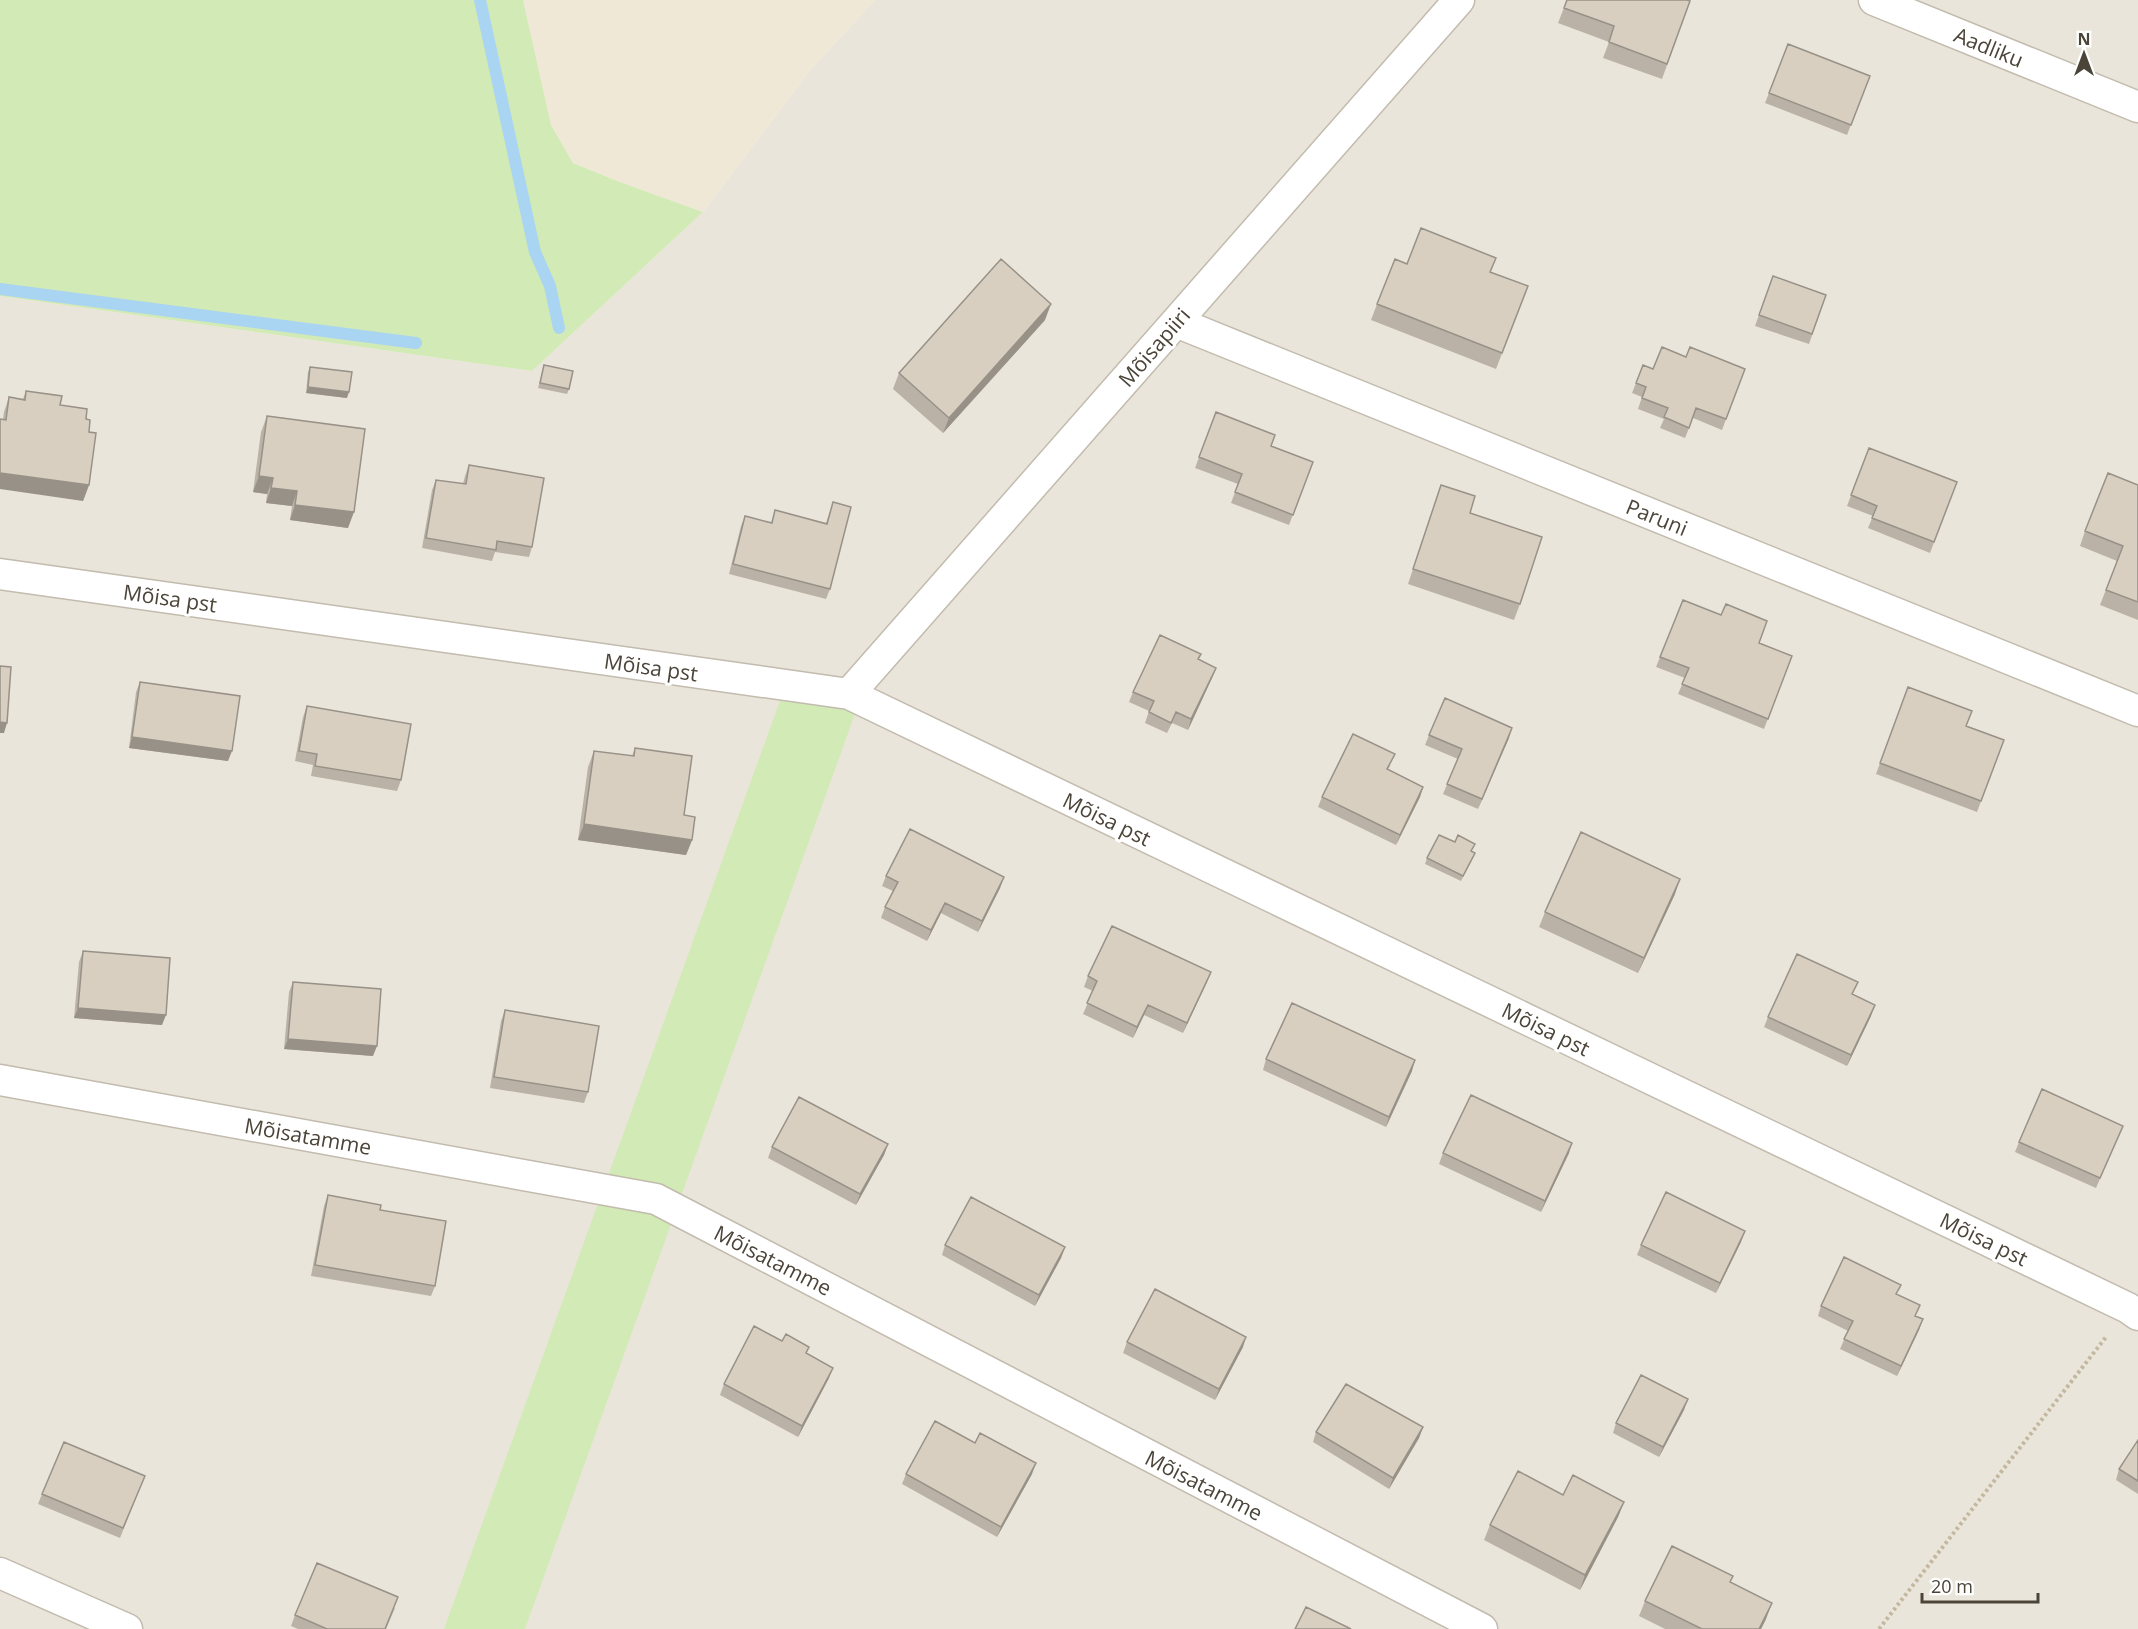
<svg xmlns="http://www.w3.org/2000/svg" width="2138" height="1629" font-family="'Open Sans',sans-serif">
  <style>
    .residential { fill: #eae5da }
    .education { fill: #efe8d6 }
    .green { fill: #d2eab5 }
    .lines { fill: none; stroke-linecap: round; stroke-linejoin: round }
    .stream { stroke: #a9d4f2; stroke-width: 12 }
    .minor-casing { stroke: #c2bbae; stroke-width: 33 }
    .path { stroke: #c4b79f; stroke-width: 4; stroke-dasharray: 3 3; stroke-linecap: butt }
    .minor { stroke: #fff; stroke-width: 30 }
    .wall { fill: #bab2a6 }
    .shaded-wall { fill: #979187 }
    .building { fill: #d8cfc1; stroke: #979187; stroke-width: 1.5 }
    .labels { text-anchor: middle; dominant-baseline: central; stroke-width: 6; stroke-linejoin: round; paint-order: stroke }
    .street-label { font-size: 21px; fill: #4b4439; stroke: #fff }
  </style>
  <rect width="100%" height="100%" fill="#f6f3ec"/>
  <path class="residential" d="M875 0H2138V1629H0V296L532 371 703 212 811 69Z"/>
  <path class="education" d="M523 0H875L811 69 703 212 617 181 573 163 551 125Z"/>
  <path class="green" d="M0 0H523L551 125 573 163 617 181 703 212 532 371 0 296Z
    M785 687 860 700 525 1629H444Z"/>
  <g class="lines">
    <path class="stream" d="M480 0 535 252 550 286 559 328
      M0 289 416 343"/>
    <defs>
      <path id="minor" d="M1874 0 2138 107
        M1176 322 2138 711
        M0 574 849 694 2128 1308 2138 1315
        M849 694 1459 0
        M0 1080 656 1199 1482 1629
        M0 1573 127 1629"/>
    </defs>
    <use href="#minor" class="minor-casing"/>
    <path class="path" d="M1879 1629 2106 1337"/>
    <use href="#minor" class="minor"/>
  </g>
  <path class="wall" d="M1567 0 1690 1 1662 79 1603 58 1609 42 1558 23Z
    M1788 44 1870 76 1847 135 1765 103Z
    M1496 258 1491 272 1522 302 1496 369 1371 320 1377 304 1407 264Z
    M1773 276 1826 295 1809 344 1755 326Z
    M1045 320 943 433 893 389 899 373Z
    M1686 357 1745 369 1722 430 1693 418 1685 438 1660 428 1664 419 1638 409 1642 397 1632 393 1636 383 1653 369Z
    M544 365 569 389 567 394 538 388Z
    M310 367 347 398 306 393 308 372Z
    M26 391 60 405 86 419 89 432V485L83 501 3 419 4 412 9 397 23 399Z
    M1216 412 1271 446 1313 462 1289 525 1231 503 1238 484 1195 468Z
    M267 416 348 528 290 520 292 506 266 503 267 494 253 492 261 432Z
    M1869 448 1957 482 1930 553 1868 528 1873 516 1847 506Z
    M469 465 532 547 529 557 495 552 492 561 422 548 432 490 436 480 463 484 465 476Z
    M1441 485 1470 513 1520 604 1514 620 1408 584Z
    M2138 485V620L2100 605 2117 561 2080 546 2085 531Z
    M833 502 830 589 826 599 729 574 741 526 745 516 771 523 775 510 826 523Z
    M1759 643 1792 656 1764 729 1678 694 1685 678 1656 667 1660 657Z
    M1199 660 1216 668 1212 678 1188 730 1172 723 1167 733 1145 723 1149 711 1129 702 1133 692Z
    M140 682 228 761 129 748 136 692Z
    M1908 687 1966 726 2004 740 1977 812 1876 774Z
    M307 706 401 780 397 791 311 776 313 765 295 761 303 717Z
    M1429 735 1509 738 1478 809 1443 794 1458 759 1425 745Z
    M635 748 684 815 692 840 686 855 578 840 588 767 594 751 632 756Z
    M1391 765 1388 769 1423 787 1420 797 1396 845 1318 807 1322 797Z
    M1472 851 1473 858 1461 881 1425 864 1427 858Z
    M886 876 1004 877 1000 888 978 932 941 913 927 941 881 918 885 907 893 891 882 886Z
    M1675 894 1638 973 1539 927 1545 912Z
    M83 951 162 1025 74 1018 79 962Z
    M1088 976 1207 982 1183 1033 1144 1015 1133 1038 1083 1014 1093 991 1084 987Z
    M293 982 373 1056 284 1049 289 992Z
    M1853 995 1871 1016 1847 1066 1764 1027 1768 1017Z
    M505 1010 588 1092 584 1103 490 1088 501 1021Z
    M1266 1059 1412 1071 1386 1127 1263 1070Z
    M2123 1126 2096 1188 2015 1152 2019 1142Z
    M888 1144 884 1155 856 1205 768 1158 772 1147Z
    M1443 1153H1569L1541 1212 1439 1164Z
    M328 1195 380 1210 435 1286 431 1296 311 1276 324 1206Z
    M1741 1242 1716 1293 1637 1255 1641 1245Z
    M945 1245 1065 1247 1061 1258 1035 1306 942 1255Z
    M1898 1295 1916 1316 1923 1319 1919 1330 1897 1376 1840 1349 1848 1331 1818 1316 1821 1306Z
    M1127 1342 1243 1347 1215 1400 1123 1353Z
    M807 1354 829 1378 798 1437 720 1395 724 1384Z
    M1684 1410 1659 1457 1613 1433 1616 1423Z
    M1423 1427 1419 1438 1389 1489 1313 1442 1316 1432Z
    M2138 1440V1494L2116 1480 2119 1469Z
    M906 1474H1032L997 1537 902 1484Z
    M145 1476 120 1538 38 1504 42 1494Z
    M1563 1495 1624 1502 1618 1517 1580 1590 1484 1540 1490 1525Z
    M1730 1583 1766 1619 1761 1629H1665L1639 1616 1645 1601Z
    M395 1608 386 1629H298L291 1626 295 1615Z"/>
  <path class="shaded-wall" d="M1051 304 1045 320 943 433 949 418Z
    M308 387 349 392 347 398 306 393Z
    M0 473 89 485 83 501 0 489Z
    M259 476 273 478 267 494 253 492Z
    M271 488 297 491 292 506 266 503Z
    M295 505 354 512 348 528 290 520Z
    M1216 668 1212 678 1188 730 1191 719Z
    M0 722 7 723 4 733H0Z
    M1512 728 1509 738 1478 809 1482 799Z
    M132 737 232 751 228 761 129 748Z
    M1423 787 1420 797 1396 845 1400 835Z
    M584 824 692 840 686 855 578 840Z
    M1004 877 1000 888 978 932 982 921Z
    M1680 879 1675 894 1638 973 1644 958Z
    M945 903 941 913 927 941 931 930Z
    M1211 972 1207 982 1183 1033 1187 1023Z
    M1148 1005 1144 1015 1133 1038 1137 1027Z
    M1875 1005 1871 1016 1847 1066 1851 1055Z
    M78 1008 166 1015 162 1025 74 1018Z
    M288 1039 377 1046 373 1056 284 1049Z
    M1415 1060 1412 1071 1386 1127 1389 1117Z
    M1572 1143 1569 1153 1541 1212 1545 1201Z
    M888 1144 884 1155 856 1205 860 1194Z
    M1745 1231 1741 1242 1716 1293 1720 1283Z
    M1065 1247 1061 1258 1035 1306 1039 1295Z
    M1923 1319 1919 1330 1897 1376 1901 1366Z
    M1246 1337 1243 1347 1215 1400 1219 1389Z
    M833 1368 829 1378 798 1437 802 1426Z
    M1688 1399 1684 1410 1659 1457 1663 1447Z
    M1423 1427 1419 1438 1389 1489 1393 1478Z
    M1036 1463 1032 1474 997 1537 1001 1527Z
    M1624 1502 1618 1517 1580 1590 1585 1575Z
    M1772 1603 1766 1619 1761 1629H1759Z"/>
  <path class="building" d="M1567 0H1687L1690 1 1667 64 1609 42 1614 26 1564 8Z
    M1788 44 1870 76 1851 125 1769 93Z
    M1421 228 1496 258 1490 272 1528 286 1502 353 1377 304 1395 259 1407 264Z
    M1001 259 1051 304 949 418 899 373Z
    M1773 276 1826 295 1812 334 1759 315Z
    M1662 347 1686 357 1690 347 1745 369 1726 419 1696 408 1689 428 1664 417 1668 408 1642 398 1646 387 1636 383 1643 365 1653 369Z
    M544 365 573 371 569 389 540 383Z
    M310 367 352 372 349 392 308 387Z
    M26 391 62 396 60 405 87 409 86 419 90 420 89 432 96 433 89 485 0 473V419L6 420 9 397 25 400Z
    M1216 412 1275 435 1271 446 1313 462 1293 515 1235 492 1242 474 1199 457Z
    M267 416 365 429 354 512 295 505 297 491 271 488 273 478 259 476Z
    M1869 448 1957 482 1934 542 1872 518 1877 506 1851 495Z
    M469 465 544 478 532 547 497 541 496 550 426 538 436 480 466 484Z
    M2108 473 2138 485V602L2106 590 2123 546 2085 531Z
    M1441 485 1475 496 1470 513 1542 537 1520 604 1413 569Z
    M833 502 851 507 830 589 733 564 745 516 772 523 775 510 827 524Z
    M1683 600 1721 615 1726 604 1767 621 1759 643 1792 656 1768 719 1682 684 1689 668 1660 657Z
    M1160 635 1201 654 1198 659 1216 668 1191 719 1176 712 1171 723 1149 712 1154 701 1133 692Z
    M0 666 11 667 7 723 0 722Z
    M140 682 240 696 232 751 132 737Z
    M1908 687 1972 711 1966 726 2004 740 1981 801 1880 763Z
    M1445 698 1512 728 1482 799 1447 784 1462 749 1429 735Z
    M307 706 411 724 401 780 315 766 317 754 299 751Z
    M1353 734 1395 754 1387 769 1423 787 1400 835 1322 797Z
    M635 748 692 756 684 815 695 817 692 840 584 824 594 751 634 756Z
    M910 829 1004 877 982 921 945 903 931 930 885 907 898 882 886 876Z
    M1581 832 1680 879 1644 958 1545 912Z
    M1439 835 1455 842 1458 835 1475 844 1471 851 1475 853 1463 876 1427 858Z
    M1112 926 1211 972 1187 1023 1148 1005 1137 1027 1087 1003 1097 981 1088 976Z
    M83 951 170 958 166 1015 78 1008Z
    M1797 954 1858 982 1852 994 1875 1005 1851 1055 1768 1017Z
    M293 982 381 989 377 1046 288 1039Z
    M1292 1003 1415 1060 1389 1117 1266 1059Z
    M505 1010 599 1026 588 1092 494 1077Z
    M2042 1089 2123 1126 2100 1178 2019 1142Z
    M1471 1095 1572 1143 1545 1201 1443 1153Z
    M799 1097 888 1144 860 1194 772 1147Z
    M1666 1192 1745 1231 1720 1283 1641 1245Z
    M328 1195 381 1205 380 1210 446 1221 435 1286 315 1265Z
    M971 1197 1065 1247 1039 1295 945 1245Z
    M1844 1257 1901 1285 1896 1294 1920 1305 1915 1316 1923 1319 1901 1366 1844 1339 1853 1321 1821 1306Z
    M1155 1289 1246 1337 1219 1389 1127 1342Z
    M754 1326 782 1341 786 1334 809 1347 806 1353 833 1368 802 1426 724 1384Z
    M1641 1375 1688 1399 1663 1447 1616 1423Z
    M1346 1384 1423 1427 1393 1478 1316 1432Z
    M935 1421 975 1443 980 1433 1036 1463 1001 1527 906 1474Z
    M2138 1440V1481L2119 1469Z
    M64 1442 145 1476 123 1528 42 1494Z
    M1518 1471 1563 1495 1573 1475 1624 1502 1585 1575 1490 1525Z
    M1672 1546 1733 1576 1730 1582 1772 1603 1759 1629H1702L1645 1601Z
    M317 1563 398 1597 385 1629H327L295 1615Z
    M1306 1607 1351 1629H1295Z"/>
  <g class="labels">
    <g class="street-label">
      <text transform="translate(1989 47) rotate(22)">Aadliku</text>
      <text transform="translate(1154 347) rotate(-49)">Mõisapiiri</text>
      <text transform="translate(1657 517) rotate(22)">Paruni</text>
      <text transform="translate(170 598) rotate(8)">Mõisa pst</text>
      <text transform="translate(651 667) rotate(8)">Mõisa pst</text>
      <text transform="translate(1107 819) rotate(26)">Mõisa pst</text>
      <text transform="translate(1546 1029) rotate(26)">Mõisa pst</text>
      <text transform="translate(308 1136) rotate(10)">Mõisatamme</text>
      <text transform="translate(1984 1239) rotate(26)">Mõisa pst</text>
      <text transform="translate(773 1260) rotate(27)">Mõisatamme</text>
      <text transform="translate(1204 1485) rotate(27)">Mõisatamme</text>
    </g>
  </g>
  <g transform="translate(2084 54)" stroke="#ffffff" stroke-width="4.5" paint-order="stroke">
  <path d="M0-4.5L10 22L0 15L-10 22Z" fill="#4b4439"/>
  <text y="-9" font-size="16" font-weight="bold" text-anchor="middle" fill="#4b4439">N</text>
  </g>
  <path d="M1922 1593v9h116v-9" fill="none" stroke="#4b4439" stroke-width="3"/>
  <text x="1931" y="1593" font-size="18" fill="#4b4439" stroke="#ffffff" stroke-width="4.5" paint-order="stroke">20 m</text>
</svg>
